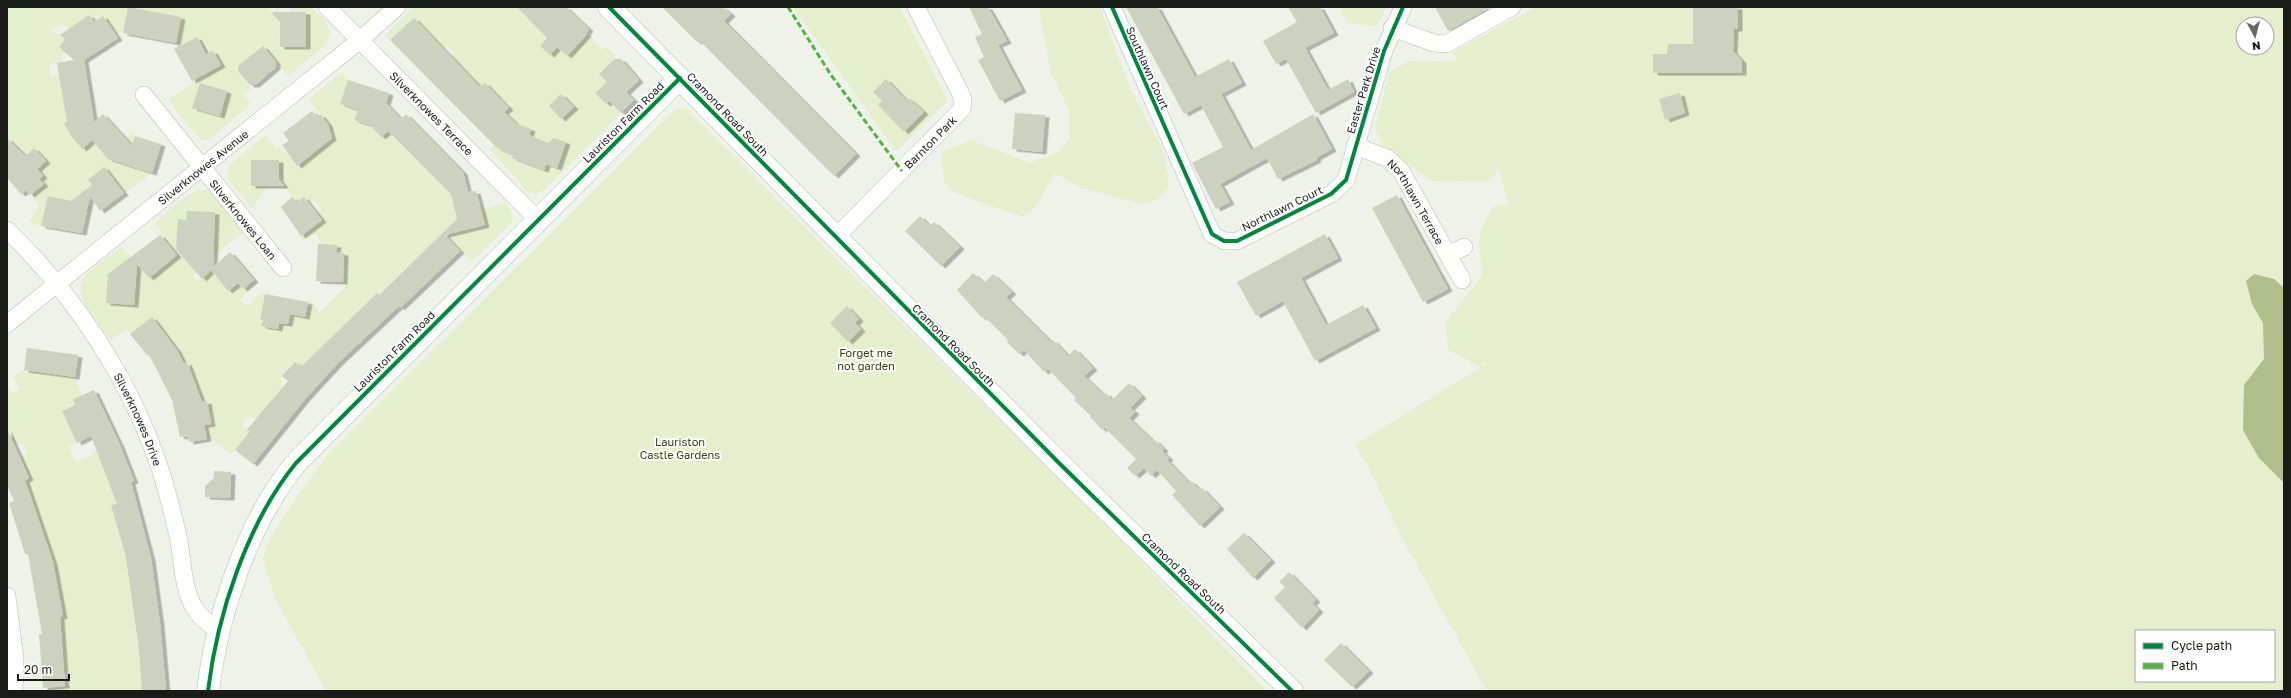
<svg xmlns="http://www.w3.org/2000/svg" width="2291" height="698" font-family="'Golos Text',sans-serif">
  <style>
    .green { fill: #e5eecd; fill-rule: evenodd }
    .water { fill: #b0be8a }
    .building { fill: #ccd2bf; filter: url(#shadow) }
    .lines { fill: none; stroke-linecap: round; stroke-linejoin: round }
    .street-casing { stroke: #babcb5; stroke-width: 18 }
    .secondary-casing { stroke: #babcb5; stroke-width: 23 }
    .street { stroke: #fdfdfc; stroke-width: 17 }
    .secondary { stroke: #fdfdfc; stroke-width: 22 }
    .quiet { stroke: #55b145; stroke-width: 3; stroke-dasharray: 6 3; stroke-linecap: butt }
    .cycleway-casing { stroke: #fff; stroke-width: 6 }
    .cycleway { stroke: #00873e; stroke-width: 4 }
    .labels { text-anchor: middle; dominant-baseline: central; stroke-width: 4; stroke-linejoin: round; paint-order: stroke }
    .street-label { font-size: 11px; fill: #191b16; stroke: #fff }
    .park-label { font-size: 11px; fill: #354009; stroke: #fff }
  </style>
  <defs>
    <filter id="shadow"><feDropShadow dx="4.5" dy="2.5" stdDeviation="0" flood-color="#0004"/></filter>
  </defs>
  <rect width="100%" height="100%" fill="#eff2e8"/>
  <path class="green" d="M7 7H128L123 33H116L118 38 103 16 94 22 89 15 75 25 76 34 62 24 51 30 65 39 59 47 63 50V62L49 64 50 77 59 75 84 127 103 114 82 149 92 140 107 155 133 132 152 173 124 193 108 173 96 174 88 180 92 185 85 190 88 195 84 199 94 212C84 215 76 202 66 200L65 205 41 226 29 223 39 206 32 197 44 184 39 179 37 169 46 161 34 148 24 155 7 138Z
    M129 7H267L272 13 279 7 280 47H305L306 12H290V7H312L326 22 330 35 325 45 288 76 263 46 236 68 252 88 243 95 251 104 209 140H202L181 118 169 99 193 83 192 81 220 65 206 54 197 37 174 49 178 45 176 43 181 17Z
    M413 7H517L521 10 558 7 538 29 547 38 540 46 550 54 557 47 567 56 587 34 603 50 607 47 616 56 599 73 607 82 595 93 606 104 609 101 621 113 544 190 537 194 528 192 490 149 514 121 504 112 510 105 503 99 498 104 485 83 476 91 473 79 452 57 455 54 447 46 439 54 414 18 390 40 385 35ZM529 135 554 145 560 160 557 168 546 164 544 170 512 158 513 155 496 148 500 137Z
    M793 7H900L946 98V103L896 151Z
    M1039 7H1100L1128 84 1165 155 1169 186 1157 200 1142 204 1081 188 1055 173 1034 209 1022 217 955 193 944 181 941 153 971 140 1030 163 1059 152 1069 139V110L1050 70Z
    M1341 7H1387L1376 26 1346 23Z
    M1536 7H2284V691H1493L1491 689 1487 691 1402 538 1371 472 1355 445 1486 364V362L1479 366 1448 350 1446 322 1482 276 1479 237 1492 207 1508 204 1499 170 1487 182 1432 181 1387 149 1375 130 1389 73 1408 61 1457 62 1453 52ZM2243 24H2267V48H2243ZM2136 631H2274V681H2136Z
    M342 72 348 80 341 104 358 110 355 120 364 123 367 113 384 121 375 130 381 137 388 131 412 156 415 153 421 164 446 189 454 182 455 196 451 197 460 231 485 225 481 210 505 203C511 209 515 216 510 224L472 261 443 233 301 367 295 362 281 377 282 389 256 420 250 416 242 425 249 432 232 454 210 438 207 439 204 425 214 423 211 412H209L207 401 199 402 189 375 193 373 187 362 156 368 147 355 168 339 151 318 130 334 127 329 111 340C100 325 69 296 85 276 95 265 110 256 122 247L149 278 177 255 160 235 162 232 155 223C167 213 198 179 213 193 225 204 234 220 243 233L194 270 197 273 193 276 198 282 210 269 228 291 238 283 244 289 254 280 256 282 240 300 248 306 260 293 265 294 260 319 263 320 262 326 277 329 279 323 288 324 290 314 305 317 309 300 320 312 346 286 343 282 344 253 336 252 337 245H322L316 233 303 240 301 236 322 220 317 213 321 209 314 200 309 203 304 197 297 202 279 181 267 186 252 209 229 180 227 172 230 165 265 135 277 149 280 147 286 155 288 154 297 166 313 154 307 147 318 137 325 145 332 138 327 124 309 99ZM131 259 136 275 134 305 106 303 108 273Z
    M676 109H686L1117 537 1267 691H326L276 600 263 559 270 539 300 492 329 453Z
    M24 370 75 377 82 395 73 399 75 405 62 411 67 422 85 414 77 443 69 446 75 462 90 456 97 450 128 501 111 505 125 558 142 554 154 640 137 642 142 691H50V688L65 686V681H71L70 672H64L62 633 44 634 47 619 63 616 53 562 38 565 47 547 31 496 16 485 29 478 20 457 28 453 23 443 15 446 13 442 7 444V386L13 393 20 388 13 377Z"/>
  <path class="water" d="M2254 274 2274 279 2284 288V483L2259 458 2243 430 2244 385 2264 359 2263 323 2252 304 2246 281Z"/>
  <path class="building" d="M128 7 181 17 176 43 123 33Z
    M517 7H566L589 29 586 33 587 34 567 56 557 47 550 55 540 46 547 38Z
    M662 7H723L731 14 724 21 856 154 834 176 699 40 697 42Z
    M969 7H988L1007 41 998 45 1022 90 1000 101 978 60 984 57 975 37 982 34Z
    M1126 7H1157L1195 77 1229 59 1242 83 1221 94 1251 150 1313 114 1332 149 1316 158 1317 160 1278 179 1267 158 1220 184 1230 202 1216 209 1192 163 1223 147 1201 105 1184 114Z
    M1288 7H1320L1334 33 1305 48 1328 90 1348 79 1354 92 1316 113 1286 59 1276 64 1263 41 1297 22Z
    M1435 7H1491L1448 31Z
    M1693 7H1738V29H1734L1733 51 1742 61V73H1653V54H1667L1668 44H1693Z
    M271 12H306V47H280V22Z
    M89 15 94 22 103 16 118 38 84 60 94 122 103 114 132 146 135 136 161 144 152 173 108 159 92 140 82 149 72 137 64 124 67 122 57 63 74 60 59 47 65 39 60 35Z
    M414 18 480 87 485 83 509 108 504 112 517 124 531 129 529 135 548 143 554 138 566 142 557 168 546 164 544 170 512 158 513 155 497 148 390 40Z
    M197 37 206 54 213 51 221 65 192 81 174 49Z
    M263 46 276 62V67L255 85H250L238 71V66Z
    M614 59H621L639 80 626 92 634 100 621 113 609 101 606 104 595 93 607 82 599 74Z
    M886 79 905 99 906 97 912 101 924 112 904 132 878 105 882 101 873 92Z
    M348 80 389 93 386 103 401 119 406 114 463 172 468 192 476 191 485 225 445 235 460 251 400 308 399 306 338 363 305 399 253 464 235 450 250 431H246L288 381 282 376 295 362 301 367 377 293 379 295 457 219 451 194 388 131 381 137 370 125 354 120 358 110 340 104Z
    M200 83 227 91 220 116 192 108Z
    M1680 93 1685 113 1665 120 1659 99Z
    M561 94 574 107 561 119 549 106Z
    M312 111 315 115H321L328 124 332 138 297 166 282 145 289 141 283 133Z
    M1015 113 1045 115 1042 152 1012 149Z
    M7 138 25 156 34 148 46 161 37 169 43 176 39 179 44 184 30 195 26 190 21 194 7 178Z
    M251 160H279V179L284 186H251Z
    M104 167 124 193 100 211 90 196 82 233 41 226 48 196 71 201 92 185 88 180Z
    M1397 195 1448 289 1423 302 1372 208Z
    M292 197 297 202 304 197 322 220 301 236 281 207Z
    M187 211 215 212 213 267 230 252 254 280 243 289 238 283 228 291 211 270 202 279 176 249 178 219 186 220Z
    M920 216 930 226 934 222 960 247 941 266 905 231Z
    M1325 234 1338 258 1301 278 1326 325 1363 305 1376 328 1315 361 1283 301 1256 316 1237 282Z
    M160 235 177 255 149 278 137 264 134 305 106 303 108 274Z
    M318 244 337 245 336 252 344 253 343 282 316 281Z
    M973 273 984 283 993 274 1012 292 1006 297 1051 342 1053 340 1068 356 1075 349 1093 368 1084 376 1104 395 1106 393 1112 400 1129 383 1142 396 1130 408 1135 412 1129 418 1153 441 1155 440 1164 449 1162 451 1169 458 1167 460 1189 483 1191 481 1200 490 1202 488 1220 507 1200 526 1172 495 1176 491 1157 470 1151 476 1144 468 1135 476 1127 468 1136 459 1104 427 1102 430 1090 417 1091 416 1074 400 1076 398 1048 369 1044 372 1024 350 1019 354 1007 342 1008 340 984 316 982 318 957 290Z
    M265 294 308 302 305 317 290 314 288 324 279 323 278 329 261 326 263 320H260Z
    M847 306 859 319 855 323 861 329 848 342 830 323Z
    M152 317 177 350 184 364 187 362 202 402 207 401 211 424 204 425 207 439 189 442 188 436 180 437 172 400 149 354 147 355 130 334Z
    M27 348 78 355 75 377 24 370Z
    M94 390 120 445 134 481 131 482 151 558 160 623 166 691H142L138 642 126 558 111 505 117 504 91 436 77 443 62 411 75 405 73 399Z
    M7 429 29 478 25 480 53 562 63 616 60 617 65 686 43 688 39 634H42L28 554H25L9 503 14 501 7 485Z
    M214 471 231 472 230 498 205 497V486L214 478Z
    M1244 533 1271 560 1253 578 1227 549Z
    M1289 572 1316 600 1312 603 1319 610 1302 628 1274 598 1285 587 1279 582Z
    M1341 643 1369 671 1352 687 1324 660Z"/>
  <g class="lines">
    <defs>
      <g id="street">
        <path id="s1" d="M327 7 537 219"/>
        <path d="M1112 7 1212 234 1224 241H1237L1331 194 1346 180 1384 51 1403 7"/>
        <path d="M1392 28 1434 43 1446 44 1512 7"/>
        <path id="s2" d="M144 95 283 268"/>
        <path id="s3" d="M1355 146 1387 158 1401 171 1462 280"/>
        <path id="s4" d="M7 230C75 295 132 382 161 472 168 493 173 515 178 536 183 560 182 588 195 609 200 618 211 625 219 632"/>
        <path id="s5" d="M835 238 962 109 963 100 959 90 916 7"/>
        <path d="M1448 255 1464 247"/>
        <path id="s6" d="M7 324 360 40 397 7"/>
        <path d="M7 596 15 659 14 691"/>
      </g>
      <path id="secondary" d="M609 7 1059 463 1292 691
        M208 691C217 615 247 523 296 463L680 78"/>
    </defs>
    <use href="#street" class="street-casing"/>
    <use href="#secondary" class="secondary-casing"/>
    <use href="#street" class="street"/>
    <use href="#secondary" class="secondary"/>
    <path class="quiet" d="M788 7 831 75 902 171"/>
    <defs>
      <path id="cycleway" d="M609 7 1059 463 1292 691
        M1112 7 1212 234 1224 241H1237L1331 194 1346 180 1384 51 1403 7
        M208 691C217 615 247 523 296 463L680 78"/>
    </defs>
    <use href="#cycleway" class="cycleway-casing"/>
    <use href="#cycleway" class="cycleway"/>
  </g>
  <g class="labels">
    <g class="street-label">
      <text transform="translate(1148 68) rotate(66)">Southlawn Court</text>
      <text transform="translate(1363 90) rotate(-73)">Easter Park Drive</text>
      <text stroke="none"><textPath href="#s1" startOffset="149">Silverknowes Terrace</textPath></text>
      <text transform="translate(728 114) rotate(46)">Cramond Road South</text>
      <text transform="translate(623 122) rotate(-45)">Lauriston Farm Road</text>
      <text stroke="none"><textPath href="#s5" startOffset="135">Barnton Park</textPath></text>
      <text stroke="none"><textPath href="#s6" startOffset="251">Silverknowes Avenue</textPath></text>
      <text stroke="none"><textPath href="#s3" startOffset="87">Northlawn Terrace</textPath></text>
      <text transform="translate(1282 208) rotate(-26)">Northlawn Court</text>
      <text stroke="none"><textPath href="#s2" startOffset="159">Silverknowes Loan</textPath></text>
      <text transform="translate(954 345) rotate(45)">Cramond Road South</text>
      <text transform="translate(394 351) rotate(-45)">Lauriston Farm Road</text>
      <text stroke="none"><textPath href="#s4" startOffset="232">Silverknowes Drive</textPath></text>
      <text transform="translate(1184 573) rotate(44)">Cramond Road South</text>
    </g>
    <g class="park-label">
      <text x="866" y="352">Forget me<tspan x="866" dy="13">not garden</tspan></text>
      <text x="680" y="441">Lauriston<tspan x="680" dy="13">Castle Gardens</tspan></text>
    </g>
  </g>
  <rect width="2291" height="698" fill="none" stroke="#191b16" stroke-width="16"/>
  <rect x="2135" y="630" width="140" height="52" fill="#ffffff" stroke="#a3a4a2"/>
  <rect x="2143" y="643" width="20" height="6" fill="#00873e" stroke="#a3a4a2"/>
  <text x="2171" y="650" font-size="12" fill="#191b16">Cycle path</text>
  <rect x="2143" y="663" width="20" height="6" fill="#55b145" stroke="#a3a4a2"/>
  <text x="2171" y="670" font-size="12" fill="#191b16">Path</text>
  <g transform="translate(2255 36) rotate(173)"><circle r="19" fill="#ffffff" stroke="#a3a4a2"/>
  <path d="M0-3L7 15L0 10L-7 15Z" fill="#646660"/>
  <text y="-6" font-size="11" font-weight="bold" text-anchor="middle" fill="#191b16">N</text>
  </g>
  <path d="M18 674v6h51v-6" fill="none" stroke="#191b16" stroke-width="2"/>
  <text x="24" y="674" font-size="12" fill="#191b16" stroke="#ffffff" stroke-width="3" paint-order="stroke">20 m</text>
</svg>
